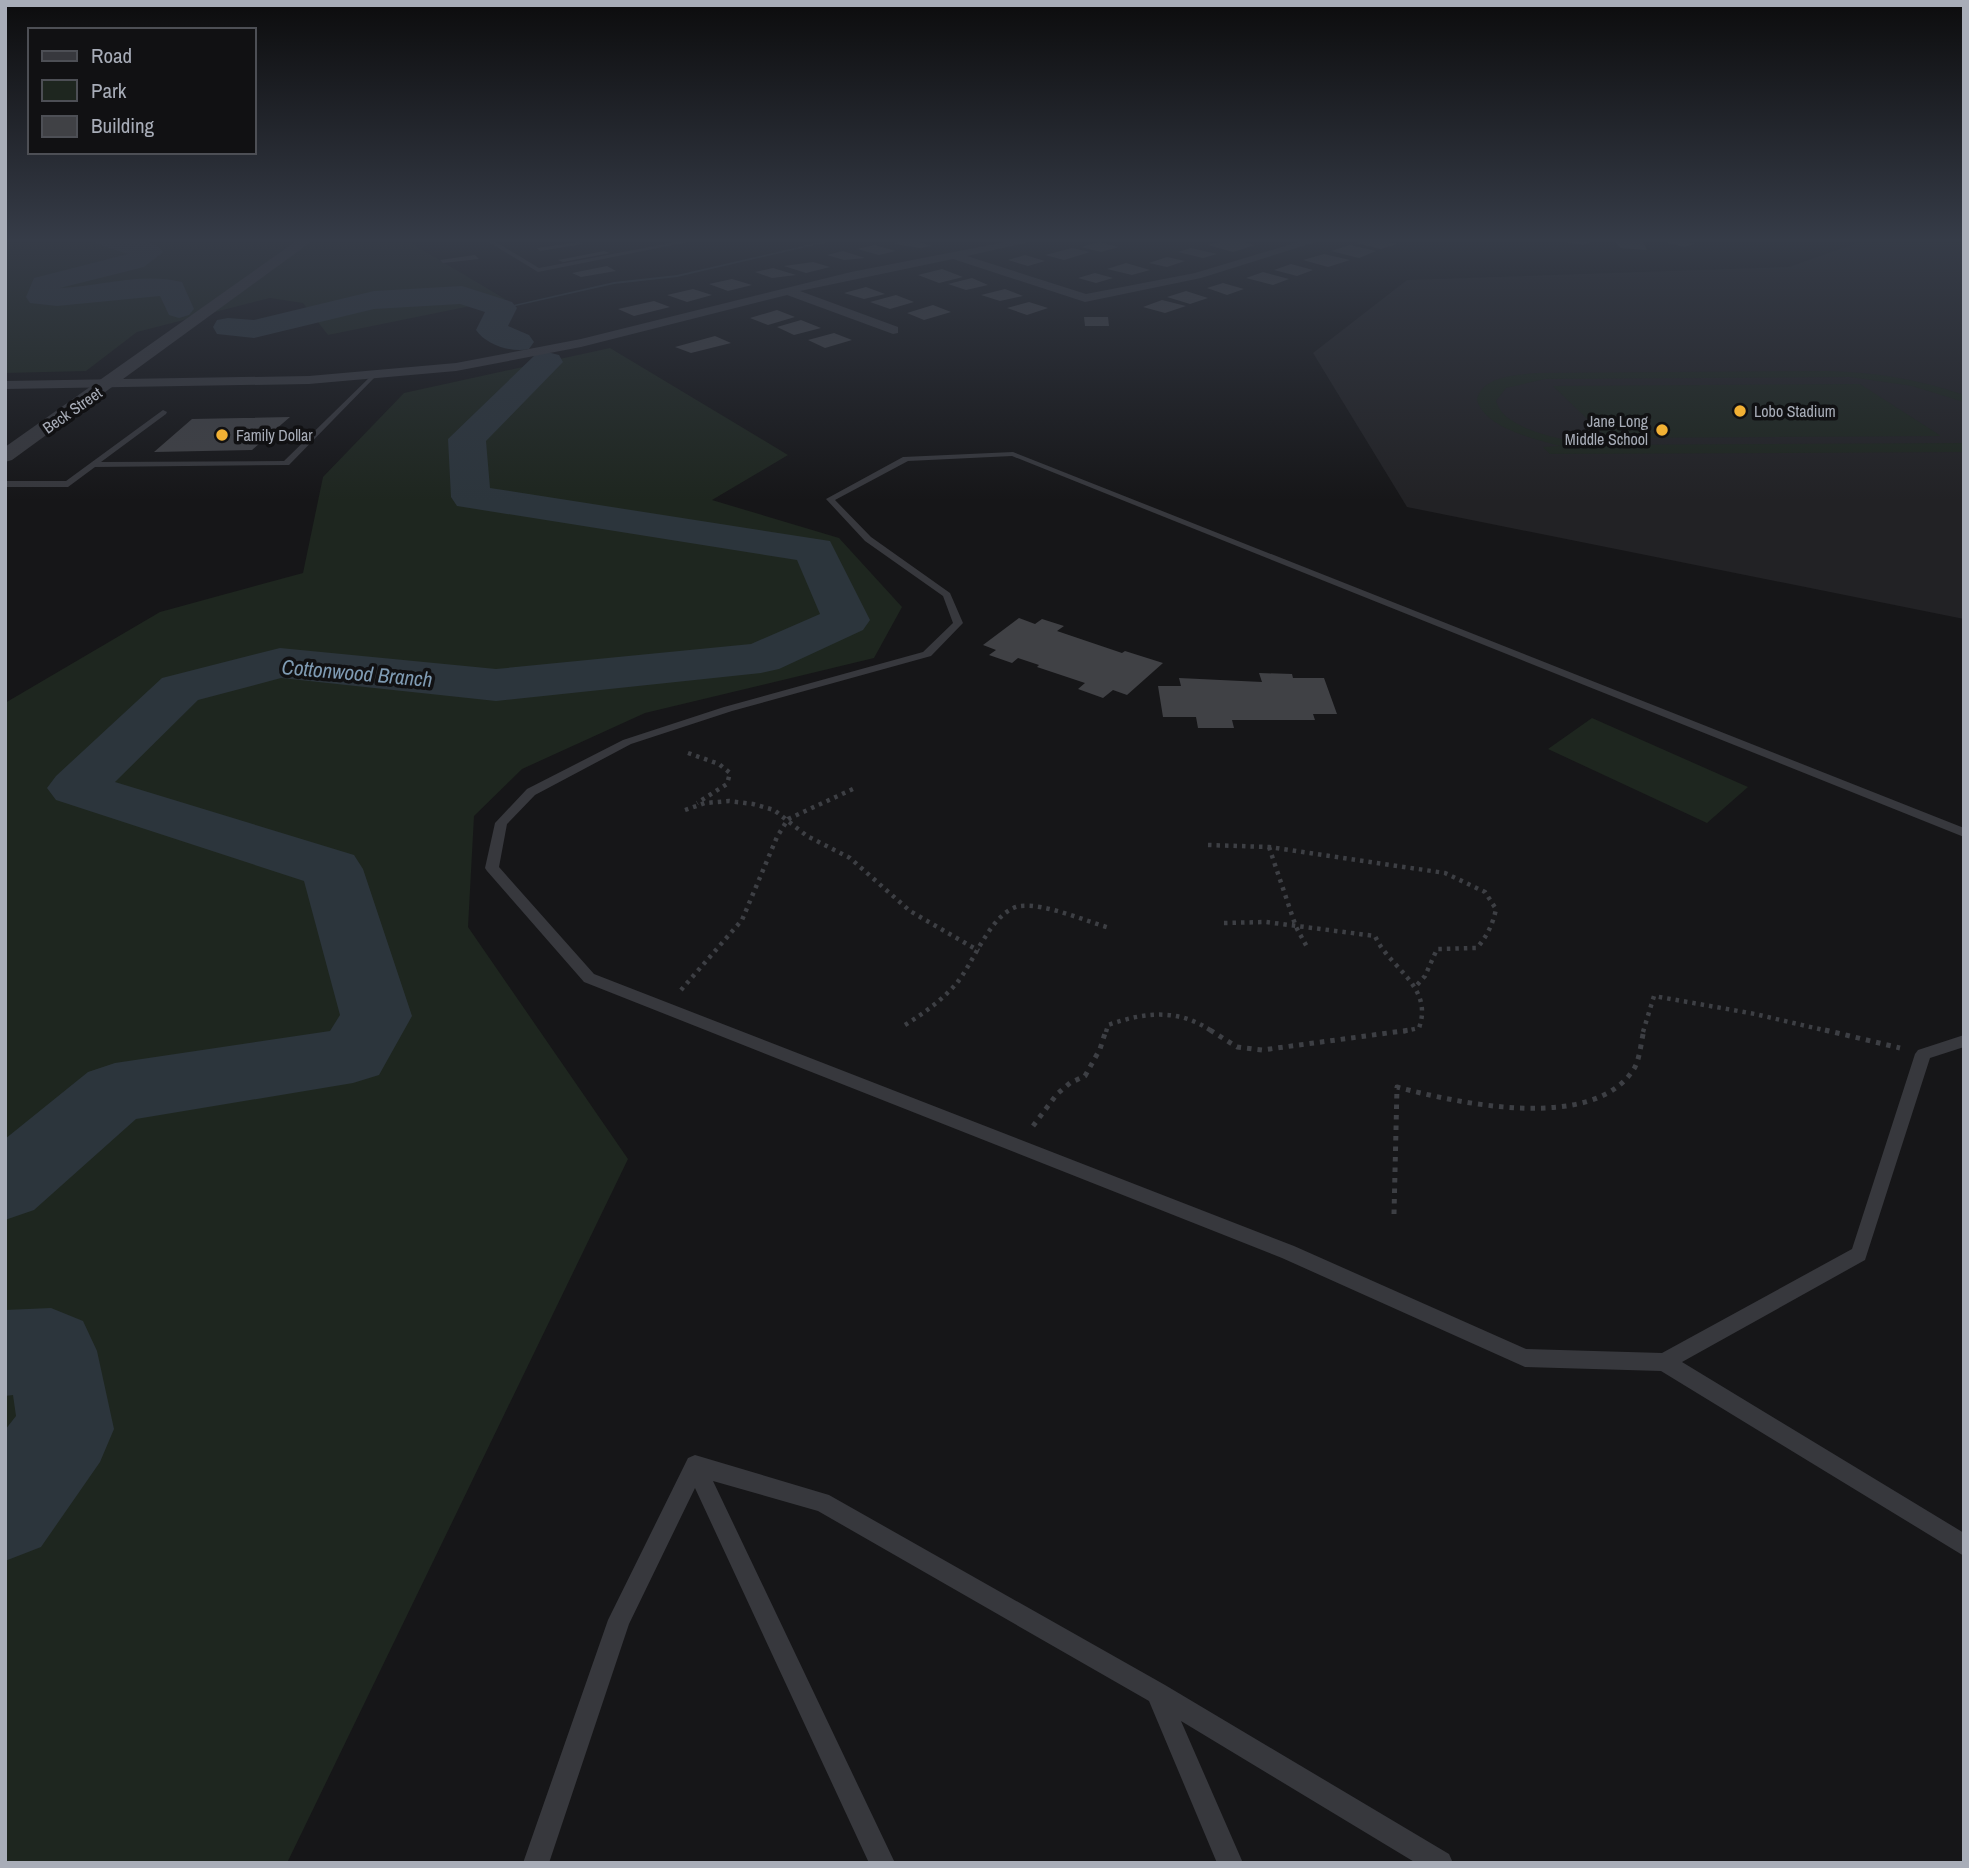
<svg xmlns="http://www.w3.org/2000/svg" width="1969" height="1868" font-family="'Archivo Narrow',sans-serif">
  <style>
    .built { fill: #222225 }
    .green { fill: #1e261f }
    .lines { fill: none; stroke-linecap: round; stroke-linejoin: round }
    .stream { fill: #2c353c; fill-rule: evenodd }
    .river { fill: #2c353c; fill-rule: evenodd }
    .building { fill: #404145 }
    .path-far1 { stroke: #3d3f44; stroke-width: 4.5; stroke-dasharray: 3.5 5; stroke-linecap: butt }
    .path { stroke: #3d3f44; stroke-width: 5; stroke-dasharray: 4.5 6; stroke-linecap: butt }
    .service { fill: #37383d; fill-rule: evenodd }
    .minor { fill: #37383d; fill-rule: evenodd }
    .tertiary { fill: #37383d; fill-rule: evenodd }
    .poi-dot { fill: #f2b134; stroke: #111113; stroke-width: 2.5 }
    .labels { text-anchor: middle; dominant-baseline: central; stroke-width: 7; stroke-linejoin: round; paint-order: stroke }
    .far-street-label { font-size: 16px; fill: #a8adb8; stroke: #111113 }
    .far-poi-label { font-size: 16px; fill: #a8adb8; stroke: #111113; text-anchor: start }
    .water-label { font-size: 21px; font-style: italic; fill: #7f9bb3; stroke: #111113 }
  </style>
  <rect width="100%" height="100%" fill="#161618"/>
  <path class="built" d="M1868 239H1934L1964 244V619L1407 507 1313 353 1407 280 1789 267Z"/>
  <path class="green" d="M5 239H404L505 299 328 335 303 303 270 298 137 332 86 371 5 373Z
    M610 348 788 455 712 500 839 538 902 607 874 658 645 713 522 769 474 816 468 927 628 1159 287 1863H5V703L160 612 303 573 323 477 404 393Z
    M1827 371C1873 372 1919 379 1964 395V402L1912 386 1850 377 1545 379 1506 388 1496 401C1504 432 1571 441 1598 445L1964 443V452L1550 454 1543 447 1560 446C1536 439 1483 428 1477 399 1483 376 1517 375 1537 373Z
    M1860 384 1941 436 1607 438 1553 386Z
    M1592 718 1748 787 1707 823 1548 749Z"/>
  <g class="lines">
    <path class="stream" d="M833 239H841L677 277 614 284 502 309 500 308 614 282 677 275Z"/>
    <path class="river" d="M93 239C113 239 150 234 163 252L144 267 60 288C100 286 143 272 182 282L194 309 189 315 179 318 169 315 160 296 57 306 30 303 26 297 34 278 128 254 97 244Z
      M462 286 512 302 517 308 508 326 529 335 534 342 529 349C512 353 486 345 476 330L485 312 460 304 374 309 254 338 217 334 213 327 217 320 228 318 254 320 374 291Z
      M547 352 559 355 563 362 486 441 490 488 830 541 870 620 863 630 779 669 761 673 496 701 281 678 198 700 115 782 354 855 363 869 412 1016 379 1075 353 1083 136 1119 34 1210 5 1220V1139L88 1072 115 1063 330 1031 340 1015 304 881 56 800 47 788 56 776 162 678 280 648 496 669 751 644 820 614 797 560 457 506 451 497 448 439 535 355Z
      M51 1308 83 1321 97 1351 114 1429 100 1462 41 1547 5 1561V1430L16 1416 13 1395 5 1396V1310Z"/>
  </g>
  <path class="building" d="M909 239 932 246 920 248 894 244 900 243 895 242Z
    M1230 239 1255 245 1233 252 1208 245Z
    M1374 239 1397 244 1381 249 1356 243Z
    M1566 239H1599L1583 245 1561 241Z
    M1654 239H1674L1695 244 1684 247Z
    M1614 240 1642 241 1647 250 1620 248Z
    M579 242 583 244 540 251 537 248Z
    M1099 242 1119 247 1101 252 1081 247Z
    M874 245 896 251 879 255 857 249Z
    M1350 245 1376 251 1359 258 1331 251Z
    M1072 248 1090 252 1064 260 1045 255Z
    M1191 248 1217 254 1203 258 1178 252Z
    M604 251 610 253 563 262 558 260Z
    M843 251 865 258 844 260 827 255Z
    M1324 254 1350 260 1328 267 1303 260Z
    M475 255 479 259 443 263 440 260Z
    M1025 255 1045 261 1028 266 1008 260Z
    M1167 257 1185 261 1167 267 1149 263Z
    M813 262 830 267 806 273 784 266Z
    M1126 263 1150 270 1132 275 1107 269Z
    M1291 264 1313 270 1297 276 1274 270Z
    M607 266 616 271 581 277 572 273Z
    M773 268 796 275 772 278 755 272Z
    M942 269 963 277 939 283 918 275Z
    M1263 272 1289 279 1273 285 1246 278Z
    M1095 273 1113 278 1096 283 1078 278Z
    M972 278 988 285 966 290 948 284Z
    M732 279 752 285 728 291 709 284Z
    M1223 283 1244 289 1227 295 1207 288Z
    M866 287 885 294 864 299 844 293Z
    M693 289 712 295 687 302 667 295Z
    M1005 289 1023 296 1000 301 981 295Z
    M1186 291 1208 298 1190 304 1167 297Z
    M896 295 914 302 890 309 870 302Z
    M1162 300 1186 306 1165 313 1143 307Z
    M654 301 670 307 634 316 618 309Z
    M1029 302 1048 308 1027 315 1007 308Z
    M933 305 951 312 924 320 907 313Z
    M777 310 795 317 768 325 750 318Z
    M1084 317H1108L1109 326H1085Z
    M801 320 821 328 794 335 777 327Z
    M834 333 852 340 825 348 808 340Z
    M715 336 731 343 691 353 675 347Z
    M290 417 252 450 154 452 192 419Z
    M1019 618 1035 624 1042 619 1064 626 1057 631 1122 653 1125 651 1163 663 1127 695 1113 690 1103 698 1078 689 1085 683 1037 667 1039 665 1018 658 1012 663 989 655 996 650 983 645Z
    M1259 673 1292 674 1293 678H1324L1337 714H1313L1315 720H1232L1234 728H1198L1196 717H1163L1158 686H1181L1179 678 1262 682Z"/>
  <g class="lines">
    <path class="path-far1" d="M688 753 719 764 730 773 727 784 697 803
      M685 810 705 803 729 801 753 804 774 810 807 836 850 858 910 911 979 951
      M1208 845 1269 847 1445 873 1485 892 1496 909C1493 924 1487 936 1477 948L1437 949 1425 976 1417 985
      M1269 847 1296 927 1307 947
      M1224 923 1266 922 1375 936C1389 968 1434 986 1419 1028L1401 1032
      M681 990 742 920 777 837 788 819 853 789
      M905 1025C924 1013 941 1001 956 984 974 963 991 911 1020 906 1045 903 1085 921 1110 928
      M1106 1032 1108 1025C1145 1012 1179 1008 1213 1032
      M1643 1032 1654 996 1755 1014 1832 1032"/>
    <path class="path" d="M1210 1030 1237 1047 1262 1050 1410 1030
      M1825 1030 1900 1048
      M1033 1126 1057 1094 1070 1083 1085 1076 1100 1049 1106 1030
      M1394 1214 1397 1087C1457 1103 1596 1134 1635 1067 1640 1057 1641 1042 1644 1030"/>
    <path class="service" d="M484 239H491L539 268 691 239H703L538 272Z
      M373 374 375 377 289 465 95 467 68 487H5V481H66L163 410 167 412 166 414 101 462 284 461Z
      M1013 452 1964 828V837L1012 456 908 461 835 500 871 537 950 593 963 623 931 656 732 711 631 744 535 795 507 824 499 867 594 974 1294 1246 1526 1349 1662 1353 1852 1249 1915 1054 1918 1050 1964 1035V1047L1930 1058 1865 1260 1682 1362 1964 1533V1556L1661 1371 1525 1367 1282 1258 584 982 487 871 485 868 495 823 527 789 623 740 724 707 923 652 953 623 943 596 865 541 826 499 903 457Z
      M695 1455 829 1495 1165 1685 1449 1854 1453 1863H1416L1181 1721 1243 1863H1217L1149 1701 818 1511 713 1481 895 1863H869L695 1488 629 1624 549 1863H523L608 1620 688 1458Z"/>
    <path class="minor" d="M1020 239H1042L967 256 1086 294 1195 273 1308 239H1325L1201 278 1085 302 953 259 800 291 898 327V333L893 334 787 295 581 347 456 371 309 384 5 389V381L309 376 456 363 581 339 851 272Z"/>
    <path class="tertiary" d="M299 239H315L12 460 5 462V447Z"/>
  </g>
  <linearGradient id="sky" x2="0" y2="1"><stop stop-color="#0c0c0d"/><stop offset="0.48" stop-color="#363c48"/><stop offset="1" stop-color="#363c48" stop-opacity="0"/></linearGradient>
  <rect width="1969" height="501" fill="url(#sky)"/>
  <g class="poi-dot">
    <circle cx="1740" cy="411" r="7"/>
    <circle cx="1662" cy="430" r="7"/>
    <circle cx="222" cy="435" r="7"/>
  </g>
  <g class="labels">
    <g class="far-street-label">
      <text transform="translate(72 410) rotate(-35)">Beck Street</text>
    </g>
    <g class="far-poi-label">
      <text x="1754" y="411">Lobo Stadium</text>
      <text x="1648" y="421" text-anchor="end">Jane Long<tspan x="1648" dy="18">Middle School</tspan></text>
      <text x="236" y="435">Family Dollar</text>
    </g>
    <g class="water-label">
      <text transform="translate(357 673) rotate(5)">Cottonwood Branch</text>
    </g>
  </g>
  <rect width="1969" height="1868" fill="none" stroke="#a8adb8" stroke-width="14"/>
  <rect x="28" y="28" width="228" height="126" fill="#111113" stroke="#4d4f55" stroke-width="2"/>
  <rect x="42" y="51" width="35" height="10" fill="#37383d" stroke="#4d4f55" stroke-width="2"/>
  <text x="91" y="63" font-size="21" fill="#a8adb8">Road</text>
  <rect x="42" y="80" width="35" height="21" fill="#1e261f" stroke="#4d4f55" stroke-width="2"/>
  <text x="91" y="98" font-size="21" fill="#a8adb8">Park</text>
  <rect x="42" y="116" width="35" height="21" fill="#404145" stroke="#4d4f55" stroke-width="2"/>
  <text x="91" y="133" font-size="21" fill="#a8adb8">Building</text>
</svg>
